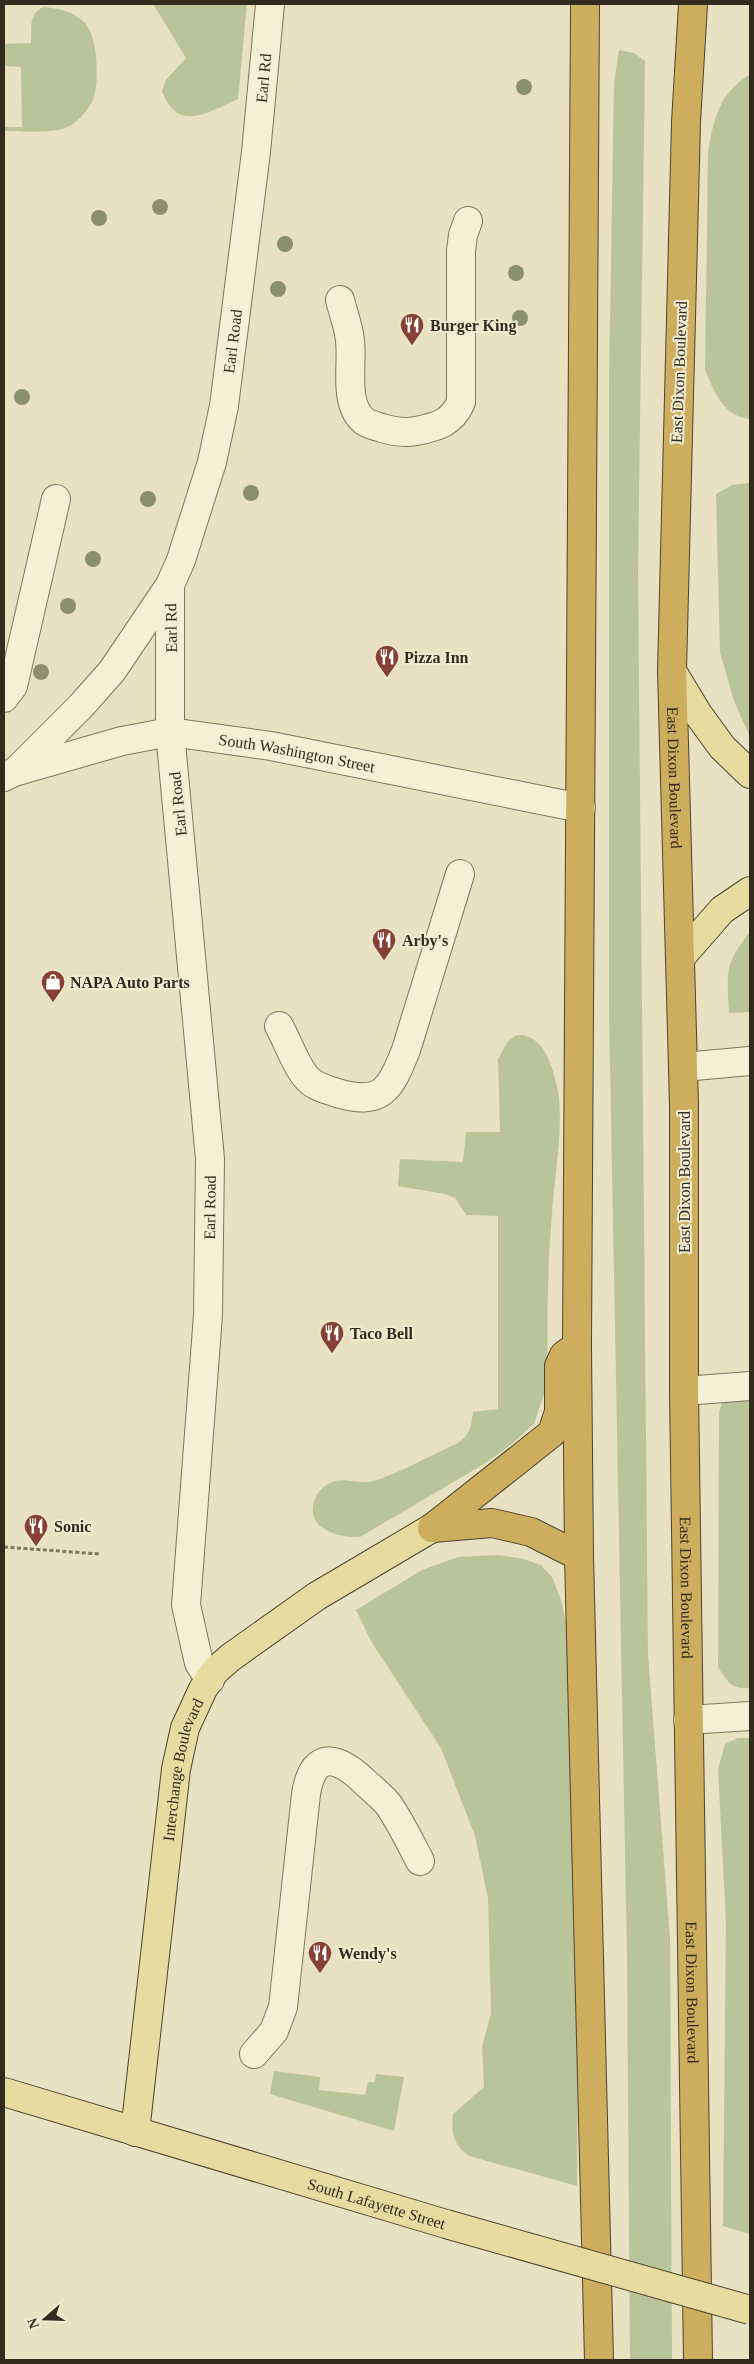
<svg xmlns="http://www.w3.org/2000/svg" width="754" height="2364" font-family="Georgia,serif">
  <style>
    .green { fill: #b9c499 }
    .lines { fill: none; stroke-linecap: round; stroke-linejoin: round }
    .minor-casing { stroke: #80755c; stroke-width: 30 }
    .major-casing { stroke: #4e4330; stroke-width: 30 }
    .highway-casing { stroke: #4e4330; stroke-width: 30 }
    .path { stroke: #80755c; stroke-width: 3; stroke-dasharray: 4 2.5; stroke-linecap: butt }
    .minor { stroke: #f4efd5; stroke-width: 28 }
    .major { stroke: #e7db9f; stroke-width: 28 }
    .highway { stroke: #cdad5e; stroke-width: 28 }
    .major-bridge-casing { stroke: #4e4330; stroke-width: 30; stroke-linecap: butt }
    .major-bridge { stroke: #e7db9f; stroke-width: 28 }
    .tree { fill: #8a906e }
    .labels { text-anchor: middle; dominant-baseline: central; stroke-width: 4; stroke-linejoin: round; paint-order: stroke }
    .street-label { font-size: 16px; fill: #322b1e; stroke: #f0ecd2 }
    .poi-label { font-size: 16px; font-weight: bold; fill: #322b1e; stroke: #f0ecd2; text-anchor: start }
  </style>
  <rect width="100%" height="100%" fill="#e8e2c3"/>
  <path class="green" d="M153 4H247L238 99C208 112 178 134 162 91L166 80 186 58Z
    M43 7C59 8 74 12 85 23 98 38 99 79 94 97 91 107 81 118 73 124 55 136 26 130 5 131V127H22L21 67 4 66V44L31 43C32 28 28 14 43 7Z
    M619 50 634 53 645 61 638 572 648 1655 670 1938 672 2360H630L627 1958 609 1013V380L614 83Z
    M750 74V419C723 416 715 393 705 370L708 153C714 117 719 94 750 74Z
    M750 483V737L734 701 720 652 716 494 732 485Z
    M750 932V1012L729 1013C727 973 724 964 750 932Z
    M517 1035C543 1033 553 1066 557 1087 565 1119 554 1180 552 1215 547 1270 547 1326 548 1382L534 1424 513 1443 484 1464 360 1537C342 1538 309 1531 313 1506 314 1499 318 1491 324 1487 339 1475 351 1483 368 1482 384 1481 437 1452 456 1444 470 1436 471 1427 473 1412L498 1409V1216L466 1215 455 1198 445 1194 398 1186 400 1159 463 1162 466 1132H500L498 1059 508 1041Z
    M733 1395H750V1688C732 1690 727 1681 718 1667L719 1412 722 1403Z
    M499 1555 524 1559 541 1565 552 1577 561 1600 571 1645 580 1733 577 2186 469 2156C453 2145 451 2133 453 2114L484 2087 482 2047 491 2013 488 1898 475 1836 441 1748 372 1643 356 1610 422 1570 458 1557Z
    M738 1738H750V2234L723 2226 726 1923 718 1769 725 1744Z
    M274 2071 320 2077 319 2090 365 2095 368 2082H375L376 2074 404 2077 394 2131 270 2094Z"/>
  <g class="lines">
    <defs>
      <g id="minor">
        <path d="M340 300C343 313 349 327 350 341 353 365 343 404 364 421 369 425 377 426 382 428 392 431 406 433 416 431 437 427 452 423 461 402V251L463 235 468 221"/>
        <path d="M4 698 13 686 56 499"/>
        <path d="M17 770 81 706 112 671 170 585"/>
        <path id="s1" d="M4 777 14 772 122 741 170 732 271 746 581 808"/>
        <path d="M279 1026C288 1042 295 1064 306 1077 314 1087 326 1089 337 1093 382 1106 390 1090 406 1050L460 874"/>
        <path d="M683 1067 750 1061"/>
        <path d="M684 1391 750 1386"/>
        <path id="s2" d="M210 1680 199 1663 186 1605 208 1315 210 1159 170 732V585L181 560 212 462 224 406 256 152 270 4"/>
        <path d="M688 1720 750 1716"/>
        <path d="M254 2054 274 2031 283 2007 306 1794C314 1745 342 1759 368 1785 375 1791 382 1797 388 1804 400 1821 410 1842 420 1861"/>
      </g>
      <g id="major">
        <path d="M672 671 698 714 722 747 750 774"/>
        <path d="M681 957 722 910 750 891"/>
        <path id="s3" d="M4 2092 446 2224"/>
        <path id="s4" d="M135 2132 176 1769 185 1728 203 1689 215 1671 231 1657 317 1596 432 1528"/>
      </g>
      <g id="highway">
        <path d="M585 4 577 1346 579 1556 599 2360"/>
        <path id="s5" d="M693 4 686 122 672 671 684 1105V1391L698 2360"/>
        <path d="M432 1528 552 1433 559 1412V1366L564 1355 577 1346"/>
        <path d="M432 1528 492 1523 531 1532 579 1556"/>
      </g>
    </defs>
    <use href="#minor" class="minor-casing"/>
    <use href="#major" class="major-casing"/>
    <use href="#highway" class="highway-casing"/>
    <path class="path" d="M4 1547 100 1554"/>
    <use href="#minor" class="minor"/>
    <use href="#major" class="major"/>
    <use href="#highway" class="highway"/>
    <defs>
      <path id="major-bridge" d="M446 2224 750 2310"/>
    </defs>
    <use href="#major-bridge" class="major-bridge-casing"/>
    <use href="#major-bridge" class="major-bridge"/>
  </g>
  <g class="tree">
    <circle cx="524" cy="87" r="8"/>
    <circle cx="160" cy="207" r="8"/>
    <circle cx="99" cy="218" r="8"/>
    <circle cx="285" cy="244" r="8"/>
    <circle cx="516" cy="273" r="8"/>
    <circle cx="278" cy="289" r="8"/>
    <circle cx="520" cy="318" r="8"/>
    <circle cx="22" cy="397" r="8"/>
    <circle cx="251" cy="493" r="8"/>
    <circle cx="148" cy="499" r="8"/>
    <circle cx="93" cy="559" r="8"/>
    <circle cx="68" cy="606" r="8"/>
    <circle cx="41" cy="672" r="8"/>
  </g>
  <defs>
    <symbol id="restaurant-pin" viewBox="-11 -11 22 30"><path d="M0 17L-7.5 6A9.5 9.5 0 1 1 7.5 6Z" fill="#874034" stroke="#f0ecd2"/><path d="M-5-6h1v4h1v-4h1v4h1v-4h1v5L-1.5 .5V6h-2V.5L-5-1ZM5-6V6H3V1.5H1.5Q1.5-4 5-6Z" fill="#fff"/></symbol>
    <symbol id="shop-pin" viewBox="-11 -11 22 30"><path d="M0 17L-7.5 6A9.5 9.5 0 1 1 7.5 6Z" fill="#874034" stroke="#f0ecd2"/><path d="M-5-2.5h2.3a2.7 3.5 0 0 1 5.4 0H5L5.5 6h-11ZM-1.5-2.5h3a1.5 2.3 0 0 0-3 0Z" fill="#fff"/></symbol>
  </defs>
  <g fill-rule="evenodd">
    <use href="#restaurant-pin" x="398" y="311" width="28" height="38"/>
    <use href="#restaurant-pin" x="373" y="643" width="28" height="38"/>
    <use href="#restaurant-pin" x="370" y="926" width="28" height="38"/>
    <use href="#shop-pin" x="39" y="968" width="28" height="38"/>
    <use href="#restaurant-pin" x="318" y="1319" width="28" height="38"/>
    <use href="#restaurant-pin" x="22" y="1512" width="28" height="38"/>
    <use href="#restaurant-pin" x="306" y="1939" width="28" height="38"/>
  </g>
  <g class="labels">
    <g class="street-label">
      <text stroke="none"><textPath href="#s2" startOffset="1620">Earl Rd</textPath></text>
      <text stroke="none"><textPath href="#s2" startOffset="1355">Earl Road</textPath></text>
      <text transform="translate(679 372) rotate(-88)">East Dixon Boulevard</text>
      <text transform="translate(171 628) rotate(-91)">Earl Rd</text>
      <text stroke="none"><textPath href="#s1" startOffset="301">South Washington Street</textPath></text>
      <text stroke="none"><textPath href="#s5" startOffset="774">East Dixon Boulevard</textPath></text>
      <text transform="translate(178 804) rotate(-96)">Earl Road</text>
      <text transform="translate(684 1182) rotate(-90)">East Dixon Boulevard</text>
      <text stroke="none"><textPath href="#s2" startOffset="478">Earl Road</textPath></text>
      <text stroke="none"><textPath href="#s5" startOffset="1584">East Dixon Boulevard</textPath></text>
      <text stroke="none"><textPath href="#s4" startOffset="366">Interchange Boulevard</textPath></text>
      <text stroke="none"><textPath href="#s5" startOffset="1989">East Dixon Boulevard</textPath></text>
      <text stroke="none"><textPath href="#s3" startOffset="389">South Lafayette Street</textPath></text>
    </g>
    <g class="poi-label">
      <text x="430" y="325">Burger King</text>
      <text x="404" y="657">Pizza Inn</text>
      <text x="402" y="940">Arby's</text>
      <text x="70" y="982">NAPA Auto Parts</text>
      <text x="350" y="1333">Taco Bell</text>
      <text x="54" y="1526">Sonic</text>
      <text x="338" y="1953">Wendy's</text>
    </g>
  </g>
  <rect width="754" height="2364" fill="none" stroke="#322b1e" stroke-width="10"/>
  <g transform="translate(45 2319) rotate(250)" stroke="#f0ecd2" stroke-width="4" paint-order="stroke">
  <path d="M0-4L9 19L0 12L-9 19Z" fill="#322b1e"/>
  <text y="-8" font-size="14" font-weight="bold" text-anchor="middle" fill="#322b1e">N</text>
  </g>
</svg>
